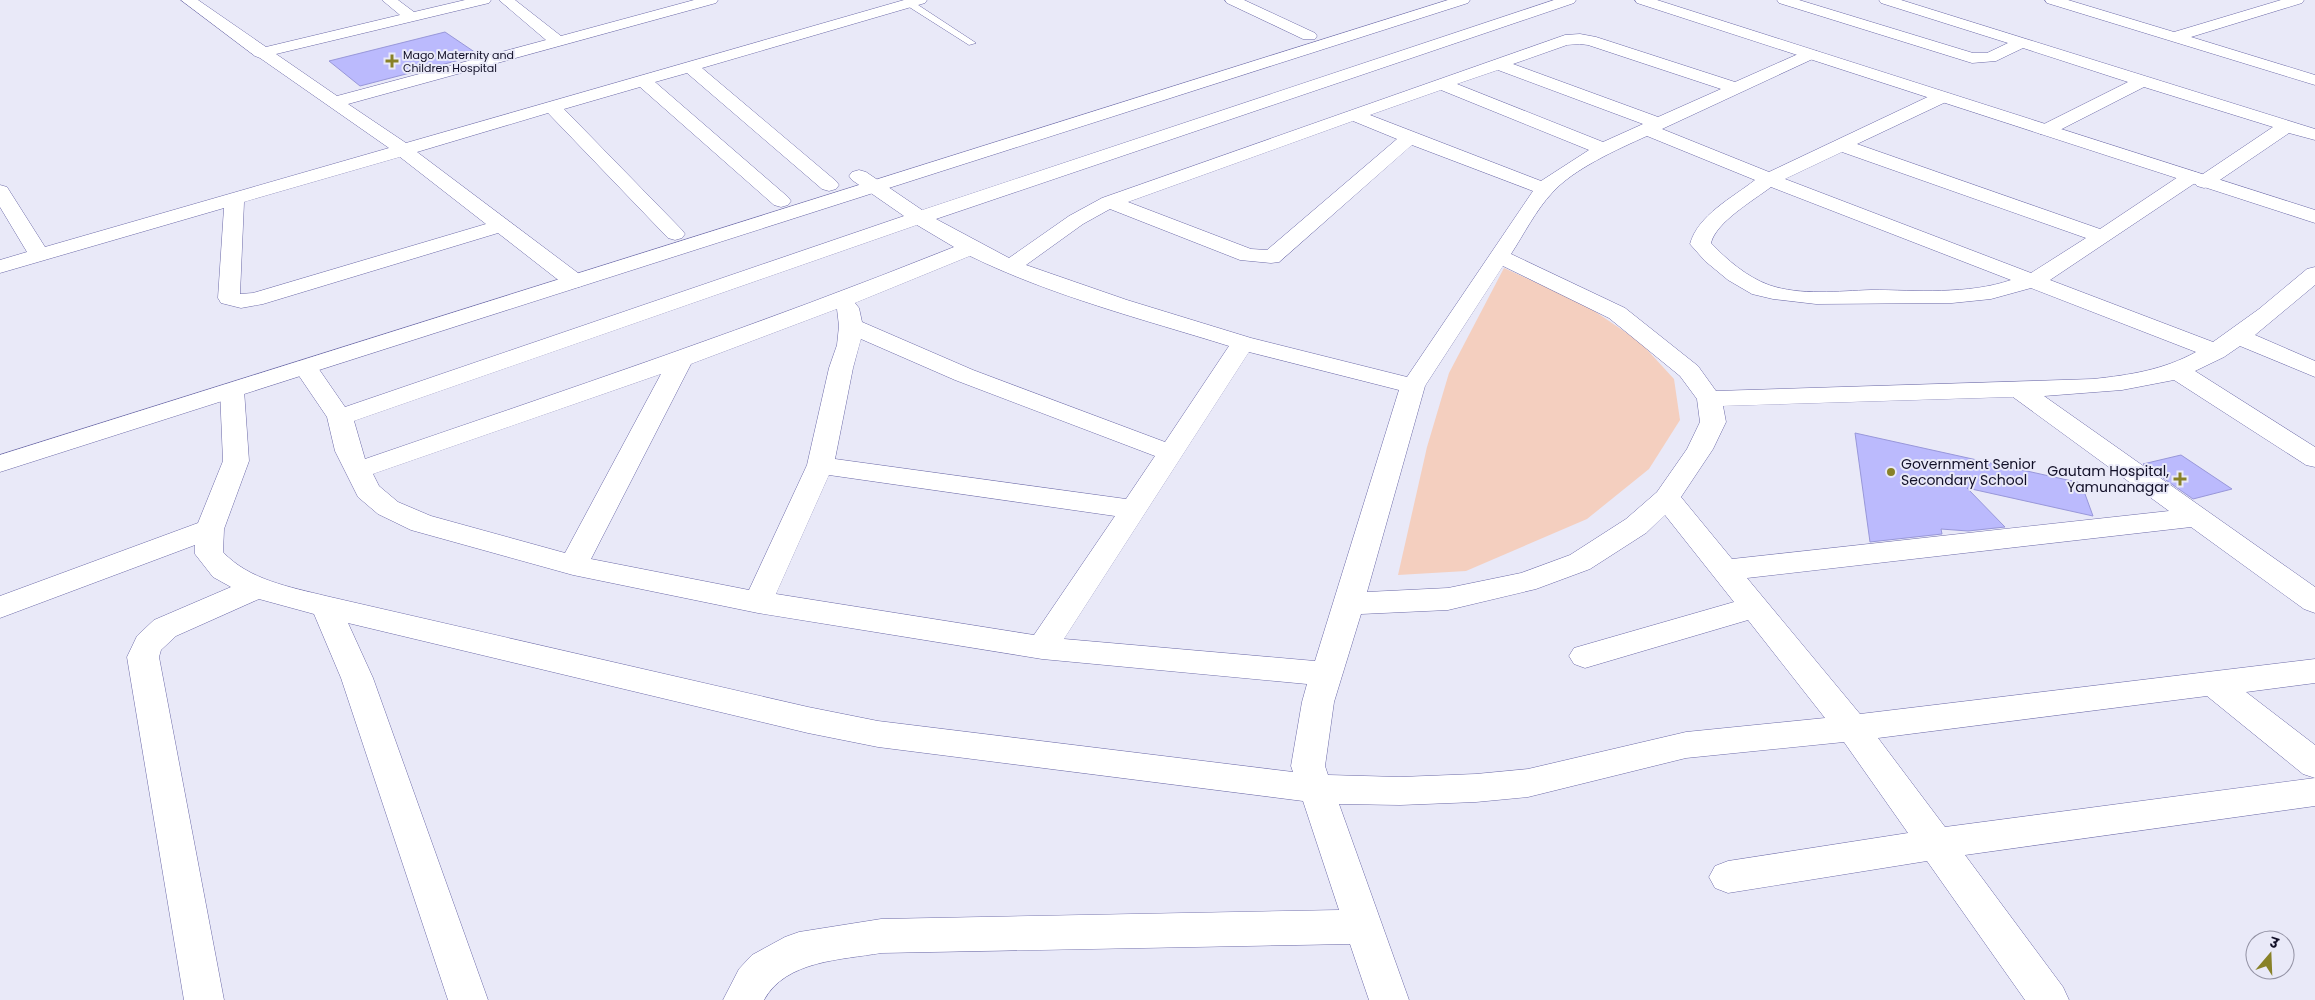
<svg xmlns="http://www.w3.org/2000/svg" width="2315" height="1000" font-family="Poppins,'Noto Sans Devanagari',sans-serif">
  <style>
    .green { fill: #f4cfbf }
    .building { fill: #bbbafd; stroke: #9897d9 }
    .lines { fill: none; stroke-linecap: round; stroke-linejoin: round }
    .service-casing { stroke: #6c6aa8; stroke-width: 1 }
    .minor-casing { stroke: #6c6aa8; stroke-width: 1 }
    .tertiary-casing { stroke: #6c6aa8; stroke-width: 1 }
    .primary-casing { stroke: #6c6aa8; stroke-width: 1 }
    .service { fill: #fff; fill-rule: evenodd }
    .minor { fill: #fff; fill-rule: evenodd }
    .tertiary { fill: #fff; fill-rule: evenodd }
    .primary { fill: #fff; fill-rule: evenodd }
    .poi-dot { fill: #888128; stroke: #e9e9f8; stroke-width: 2 }
    .labels { text-anchor: middle; dominant-baseline: central; stroke-width: 4; stroke-linejoin: round; paint-order: stroke }
    .far-poi-label { font-size: 11px; fill: #110f27; stroke: #e9e9f8; text-anchor: start }
    .poi-label { font-size: 14px; fill: #110f27; stroke: #e9e9f8; text-anchor: start }
  </style>
  <rect width="100%" height="100%" fill="#e9e9f8"/>
  <path class="green" d="M1504 268 1584 304 1640 342 1674 379 1680 420 1649 469 1587 519 1466 571 1398 575 1427 447 1449 373Z"/>
  <path class="building" d="M445 32 479 55 360 86 329 61Z
    M1855 433 2081 483 2093 516 1967 488 2005 527 1968 531 1941 529 1942 534 1870 542Z
    M2181 455 2232 489 2193 499 2143 464Z"/>
  <g class="lines">
    <defs>
      <path id="service" d="M906 1H912L976 43 969 45 906 5Z"/>
      <path id="minor" d="M181 0H198L266 47 400 15 382 0H398L414 12 465 0H491L489 3 276 54 337 96 546 40 499 0H515L561 36 694 0H718L716 3 348 104 406 143 904 0H927L925 3 702 68 836 181 839 185 836 189 829 191 822 189 687 73 655 82 788 197 791 201 788 205 781 207 774 205 640 87 564 109 682 230 685 234 682 238 675 240 668 238 548 113 417 152 582 276 585 281 582 286 574 288 566 286 498 233 263 304 241 308 221 303 218 298 224 208 0 273V260L27 252 0 207V185L7 187 45 247 389 148 260 58 255 56ZM400 157 486 224 253 293 240 294 244 202Z
        M1225 0H1244L1315 33 1317 36 1315 39H1303L1227 3Z
        M1554 0H1576L1574 3 936 219 1009 258 1069 216 1102 198 1565 35 1580 34 1596 37 1735 82 1805 51H1817L1819 54 1817 57 1662 129 1769 172 1936 93H1948L1951 97 1948 101 1857 144 2100 229 2184 173 2191 171 2198 173 2200 176 2273 127 2144 87 2052 134H2040L2037 130 2040 126 2128 82 2023 48 1996 61 1972 63 1779 3 1777 0H1799L1973 53H1987L2008 43 1881 3 1879 0H1901L2315 129V140L2289 133 2211 186 2204 188 2197 186 2195 183 2050 280 2213 342 2259 309 2307 269 2315 267V285L2255 335 2315 361V377L2240 346 2224 357 2195 371 2315 447V467L2306 465 2174 380 2122 390 2044 396 2315 587V613L2304 609 2191 527 1747 578 1860 714 2315 659V683L2246 692 2315 745V778L2303 774 2207 696 1878 738 1945 827 2315 778V806L1965 855 2063 987 2069 1000H2025L1927 861 1728 893 1715 888 1709 877 1715 866 1728 861 1908 833 1844 742 1686 758 1528 797 1476 802 1400 805 1339 804 1409 1000H1369L1350 944 881 953C842 960 786 960 764 1000H723L739 969 752 955 785 937 799 932 881 919 1339 910 1303 801 878 747 808 733 348 623 373 678 488 1000H448L341 678 314 614 259 599 176 636 161 650 159 657 224 1000H184L127 657 137 636 154 620 231 587 213 577 195 554V545L0 618V596L198 523 223 461 220 390 223 385 232 383 241 385 244 390 249 461 224 529 223 552C249 580 290 587 326 596L808 707 878 721 1293 772 1291 766 1302 702 1307 684 1042 659 758 613 573 575 411 530 378 514 358 497 335 451 327 417 293 367 296 362 305 360 314 362 345 407 904 216 852 180 849 176 852 172 859 170 866 172 922 210ZM1580 44 1588 45 1721 89 1658 117 1513 64 1567 45ZM1498 70 1643 124 1603 142 1457 84ZM1441 90 1589 150 1541 181 1370 115ZM1353 121 1397 139 1267 250 1251 249 1128 202ZM1647 136 1755 180C1732 198 1698 215 1690 244L1705 261 1728 280 1752 294 1773 299 1816 304 1952 303 1991 299 2031 288 2196 352C2163 370 2130 375 2093 379L1716 391 1698 366 1625 308 1511 254C1524 234 1536 210 1552 193 1573 169 1618 149 1647 136ZM1412 145 1533 191 1407 377 1251 338 1127 300 1026 265 1083 224 1110 209 1240 260 1271 263 1279 262ZM1842 152 2086 238 2031 273 1785 179ZM1771 187 2011 280C1967 295 1917 290 1871 290 1839 291 1801 296 1769 285 1747 277 1727 260 1711 243 1716 222 1754 200 1771 187ZM917 225 954 247C760 325 563 391 365 459L354 421ZM970 256C1052 296 1142 319 1229 346L1165 442 973 370 862 322 859 308 855 303ZM1503 266 1609 318 1680 376 1697 399 1700 422 1687 449 1657 492 1626 519 1570 555 1521 573 1448 588 1367 592 1425 386ZM837 309 839 326 837 345 829 368 807 465 749 590 591 559 691 364ZM861 339 955 380 1155 456 1126 499 835 459 853 368ZM1249 352 1399 390 1315 661 1064 639ZM661 374 565 553 431 516 398 502 379 486 373 474ZM2013 397 2169 511 1732 559 1681 497 1713 449 1726 422 1723 406ZM829 475 1115 516 1034 635 776 594ZM1665 515 1734 602 1574 648 1569 656 1574 664 1585 668 1748 620 1825 718 1686 732 1528 769 1476 774 1400 777 1328 775 1325 766 1334 702 1361 614 1448 610 1536 589 1590 569 1646 533Z
        M2045 0H2068L2174 32 2281 0H2304L2302 3 2191 37 2315 75V85L2047 3Z"/>
      <path id="tertiary" d="M1635 0H1657L2315 210V223L1637 3Z"/>
      <path id="primary" d="M1448 0H1470L1468 3 0 472V455Z"/>
    </defs>
    <use href="#service" class="service-casing"/>
    <use href="#minor" class="minor-casing"/>
    <use href="#tertiary" class="tertiary-casing"/>
    <use href="#primary" class="primary-casing"/>
    <use href="#service" class="service"/>
    <use href="#minor" class="minor"/>
    <use href="#tertiary" class="tertiary"/>
    <use href="#primary" class="primary"/>
  </g>
  <g class="poi-dot">
    <path d="M389.5 53.5h5v5h5v5h-5v5h-5v-5h-5v-5h5z"/>
    <circle cx="1891" cy="472" r="5"/>
    <path d="M2177.5 471.5h5v5h5v5h-5v5h-5v-5h-5v-5h5z"/>
  </g>
  <g class="labels">
    <g class="far-poi-label">
      <text x="403" y="55">Mago Maternity and<tspan x="403" dy="13">Children Hospital</tspan></text>
    </g>
    <g class="poi-label">
      <text x="1901" y="464">Government Senior<tspan x="1901" dy="16">Secondary School</tspan></text>
      <text x="2169" y="471" text-anchor="end">Gautam Hospital,<tspan x="2169" dy="16">Yamunanagar</tspan></text>
    </g>
  </g>
  <g transform="translate(2270 955) rotate(19)"><circle r="24" fill="#e9e9f8" stroke="#9392a4"/>
  <path d="M0-4L9 19L0 12L-9 19Z" fill="#888128"/>
  <text y="-8" font-size="14" font-weight="bold" text-anchor="middle" fill="#110f27">उ</text>
  </g>
</svg>
